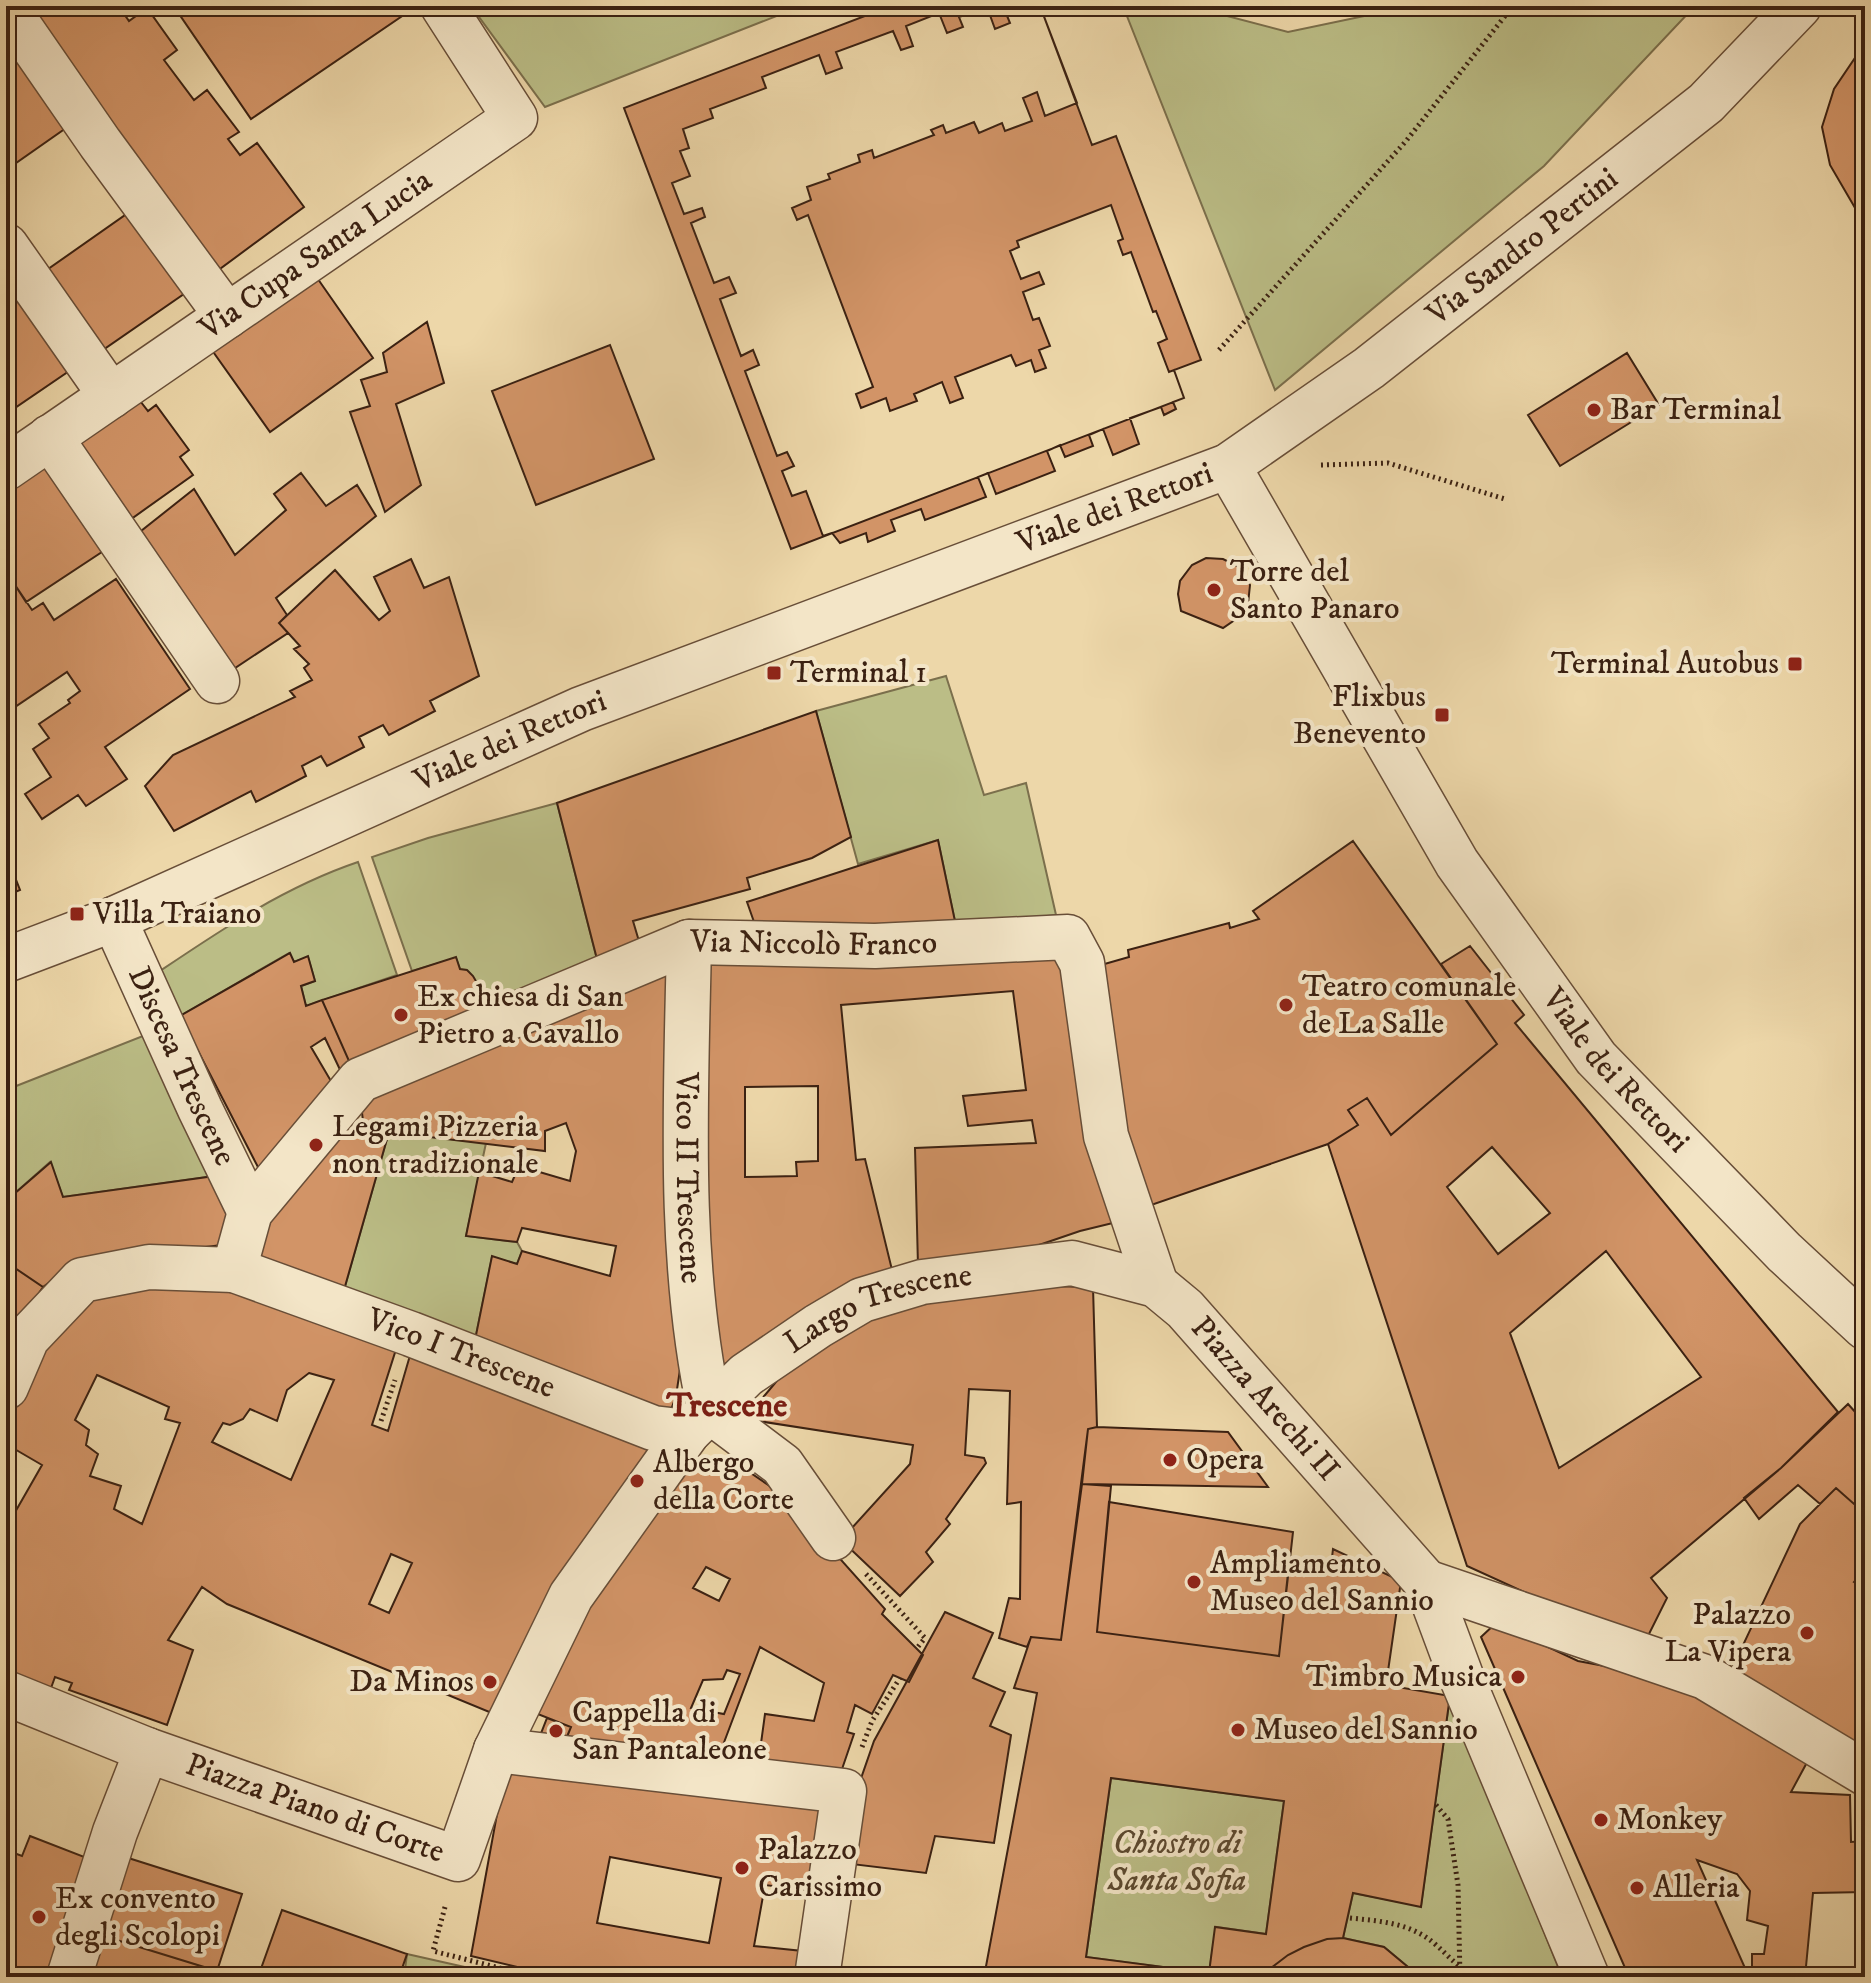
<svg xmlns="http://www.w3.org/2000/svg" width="1871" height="1983" font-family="'IM FELL DW Pica',serif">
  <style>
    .green { fill: #bbbd86; stroke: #7b6f4c; stroke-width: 2 }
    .building { fill: #d29467; stroke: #3b2112; stroke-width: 2; fill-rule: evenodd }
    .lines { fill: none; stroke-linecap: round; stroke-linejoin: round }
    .minor-casing { stroke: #684e38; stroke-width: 47 }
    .path { stroke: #3b2112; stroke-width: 5; stroke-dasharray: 2 4; stroke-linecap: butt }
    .minor { stroke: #f3e5c7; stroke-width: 44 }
    .poi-dot { fill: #8f2418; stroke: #f3e5c7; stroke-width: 3 }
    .labels { text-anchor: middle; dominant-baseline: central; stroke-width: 8; stroke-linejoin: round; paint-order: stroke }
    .street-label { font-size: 32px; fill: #3b2112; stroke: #f3e5c7 }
    .poi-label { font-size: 32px; fill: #3b2112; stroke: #f3e5c7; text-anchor: start }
    .park-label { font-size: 32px; font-style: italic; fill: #5b482f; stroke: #f3e5c7 }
    .neighbourhood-label { font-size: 34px; font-weight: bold; fill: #7a1f14; stroke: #f3e5c7 }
  </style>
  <rect width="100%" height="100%" fill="#edd7a9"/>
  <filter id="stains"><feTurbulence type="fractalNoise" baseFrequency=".0025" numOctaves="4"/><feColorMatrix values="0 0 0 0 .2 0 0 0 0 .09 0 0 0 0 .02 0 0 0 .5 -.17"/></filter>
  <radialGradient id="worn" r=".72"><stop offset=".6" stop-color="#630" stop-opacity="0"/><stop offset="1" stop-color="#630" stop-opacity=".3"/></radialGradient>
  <path class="green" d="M471 6H802L545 107Z
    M1123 6H1189L1288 32 1412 6H1695L1544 166 1275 390Z
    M946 676 984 795 1026 783 1056 915 956 926 938 840 858 864 816 711Z
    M557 803 599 967 476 1022 472 1008C488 991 478 979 460 969L456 958 412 971 372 857 428 838Z
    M358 862 397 975 306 1006 301 986 315 981 308 957 294 962 289 953 180 1016 157 973C221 930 284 887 358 862Z
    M148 1034 222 1175 63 1197 50 1162 6 1201V1090Z
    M389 1132 486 1143 466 1236 517 1242 522 1251 517 1264 492 1257 474 1345 342 1297Z
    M1450 1696 1562 1977H1420L1384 1947 1343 1938 1353 1893 1421 1906Z
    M1111 1778 1284 1801 1266 1934 1216 1927 1209 1973 1086 1957Z
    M407 1954 509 1977H404Z"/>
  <path class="building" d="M25 6H122L120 8 129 21 147 8 177 50 164 60 194 100 207 90 239 132 228 139 240 155 257 143 304 207 213 274Z
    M177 6H408L411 10 251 119 175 8Z
    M891 6H1040L1092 145 1116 136 1201 360 1174 370 1184 398 791 549 624 108Z
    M1003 6H1040L1077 103 1045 116 1037 92 1023 98 1032 121 1005 131 1002 123 979 133 974 122 946 133 943 125 931 130 934 135 874 158 872 150 858 155 860 162 828 174 830 179 807 187 811 200 792 208 797 220 808 215 873 387 856 394 861 408 886 398 890 411 917 401 914 394 942 382 950 403 963 398 955 377 1011 355 1016 366 1031 360 1035 372 1046 368 1039 350 1050 346 1039 318 1033 320 1023 292 1044 284 1039 272 1021 279 1010 251 1019 247 1017 241 1111 205 1123 239 1118 241 1123 255 1131 252 1153 312 1156 311 1167 339 1158 343 1169 372 1174 370 1184 398 1173 402 1176 409 1164 415 1161 407 1130 418 1139 444 1113 455 1103 429 1089 435 1093 446 1065 457 1060 445 1047 451 1055 471 996 494 988 473 978 477 986 497 925 520 921 509 891 520 895 531 868 542 866 533 840 543 832 533 823 536 806 491 792 496 782 471 794 466 787 452 777 456 745 371 759 365 753 350 741 356 720 299 736 293 729 277 714 283 691 223 705 217 702 208 684 214 672 183 690 176 680 151 689 148 683 129 713 118 710 109 766 88 762 77 819 55 826 74 842 68 836 52 893 31 901 50 913 46 906 26 939 13 947 33 963 27 959 17 987 7 995 29 1010 23Z
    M6 43 66 128 6 170Z
    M1865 43V225L1830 165 1822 127 1834 89Z
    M138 206 194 287 97 354 41 274Z
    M313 272 373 358 270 432 209 346Z
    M26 296 75 367 6 414V310Z
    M427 322 444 383 396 404 421 485 385 512 350 412 370 406 361 380 387 372 383 353Z
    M610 345 654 459 536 505 492 391Z
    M1627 353 1659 405 1560 466 1528 415Z
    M137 397 148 411 156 405 189 450 180 457 193 475 127 522 71 446Z
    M54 459 111 546 26 602 6 571V491Z
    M301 473 326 506 357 485 376 516 276 598 287 615 279 623 288 633 229 672 136 535 194 489 235 555 286 510 274 494Z
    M1206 558 1223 559 1239 567 1250 585 1248 604 1239 617 1223 628 1181 611 1178 594 1180 581 1192 565Z
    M411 559 424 588 449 577 479 676 430 701 435 711 389 735 383 725 359 737 364 747 327 766 321 756 302 766 306 776 256 802 251 791 174 831 145 786 173 755 295 697 290 691 312 680 304 668 309 664 294 649 300 646 279 623 335 570 379 620 390 611 374 577Z
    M116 579 190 689 105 747 127 779 86 806 78 795 42 819 25 794 51 777 33 749 49 738 39 724 70 703 68 700 80 691 67 672 6 713V596L17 588 32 610 43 603 54 620Z
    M816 711 851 837 812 858 747 878 750 889 633 921 641 948 599 967 557 803Z
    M938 840 956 926 760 939 747 902Z
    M1353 841 1497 1044 1391 1135 1367 1098 1348 1110 1358 1125 1328 1144 1131 1212 1101 965 1129 957 1128 950 1229 923 1230 928 1259 919 1253 911Z
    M6 854 20 890 6 896Z
    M1470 946 1524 1015 1515 1023 1838 1412 1781 1468 1651 1578 1667 1598 1643 1646 1467 1566 1328 1144 1358 1125 1348 1110 1367 1098 1391 1135 1497 1044 1441 964ZM1492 1147 1550 1213 1498 1254 1447 1187ZM1606 1251 1701 1377 1559 1468 1510 1333Z
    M703 947 1070 948 1117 1222 1080 1231 995 1260 918 1266 915 1148 1036 1143 1032 1120 968 1126 963 1096 1026 1090 1013 991 841 1005 856 1160 865 1159 893 1274 770 1342 715 1369 697 1168ZM818 1086V1161L796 1162 797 1176 745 1177V1087Z
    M678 952 685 1337 676 1396 668 1418 474 1345 492 1256 517 1264 522 1251 610 1276 616 1246 522 1228 517 1242 466 1236 479 1172 512 1182 519 1166 570 1181 576 1151 566 1123 545 1131V1151L364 1129 359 1088Z
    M290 953 294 962 308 956 315 981 301 986 306 1006 322 1000 353 1070 343 1076 325 1038 311 1047 338 1093 260 1171 180 1016Z
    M456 957 460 969 467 970 473 976 480 988 481 996 472 1008 476 1022 353 1070 322 1000Z
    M333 1123 387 1139 342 1297 253 1261 278 1195Z
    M51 1162 63 1197 222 1175 230 1244 76 1263 43 1287 6 1262V1201Z
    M6 1262 43 1287 6 1343Z
    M207 1276 398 1343 372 1425 388 1431 411 1352 663 1444 499 1716 227 1604 202 1587 168 1640 193 1650 167 1725 69 1690 72 1683 55 1677 51 1688 6 1672V1528L42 1465 6 1444V1421L42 1344 94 1289ZM309 1373 334 1380 291 1480 212 1442 223 1423 230 1425 243 1419 250 1409 277 1421 287 1390ZM97 1375 169 1407 165 1419 180 1423 142 1524 114 1509 121 1486 90 1476 98 1454 86 1445 89 1430 75 1420ZM391 1554 412 1563 389 1613 369 1604Z
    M1006 1285 1093 1287 1097 1427 1088 1429 1061 1640 1031 1637 1027 1647 999 1638 1009 1598 1020 1599 1021 1502 1007 1504 1010 1391 969 1389 965 1455 984 1458 986 1463 946 1519 950 1524 926 1552 933 1562 900 1596 841 1540 910 1464 913 1445 745 1419 791 1364 922 1289Z
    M1848 1404 1865 1423V1494L1854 1504 1836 1488 1820 1504 1798 1485 1759 1519 1744 1498 1781 1468Z
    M1097 1427 1228 1432 1268 1487 1082 1484 1088 1429Z
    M684 1447 728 1478 739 1465 783 1495 885 1609 882 1614 923 1655 909 1682 893 1675 872 1714 855 1705 847 1732 854 1734 841 1772 758 1765 765 1714 814 1721 824 1683 760 1647 717 1761 564 1744 571 1727 525 1709ZM706 1567 730 1579 719 1601 693 1588ZM727 1670 740 1674 724 1714 691 1708 703 1680 723 1679Z
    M1082 1484 1111 1486 1097 1632 1279 1656 1289 1564 1330 1574 1333 1549 1401 1581 1386 1685 1450 1696 1421 1907 1353 1893 1343 1938 1327 1939 1304 1947 1288 1955 1259 1977H984L1037 1693 1014 1688 1031 1637 1061 1640ZM1111 1778 1284 1801 1266 1934 1215 1927 1209 1973 1086 1957Z
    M1836 1488 1854 1504 1865 1494V1569L1854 1582 1865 1589V1753L1728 1677 1800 1524Z
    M1109 1502 1293 1532 1279 1656 1097 1632Z
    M945 1612 993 1633 973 1678 1005 1692 990 1726 1011 1735 994 1843 935 1836 926 1873 843 1863 858 1787 874 1741Z
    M1496 1623 1578 1661 1700 1684 1811 1755 1791 1792 1850 1795 1851 1842 1865 1841V1892L1813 1893 1805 1977H1752V1954H1764L1768 1926 1747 1920 1750 1891 1737 1874 1697 1860 1749 1977H1629L1481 1637Z
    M547 1718 571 1727 564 1744 540 1736Z
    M506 1765 828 1802 814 1891 765 1885 754 1946 812 1952 808 1977H559L471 1956ZM610 1857 721 1878 709 1943 597 1923Z
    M30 1836 87 1858 55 1977H6V1850L22 1856Z
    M122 1856 242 1894 217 1971 97 1934Z
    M282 1910 407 1954 399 1977H258Z
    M97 1934 217 1971 215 1977H83Z
    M1343 1938 1384 1947 1420 1977H1259L1288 1955 1304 1947 1327 1939Z"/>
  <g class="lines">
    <defs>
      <g id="minor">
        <path d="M6 7 100 143 227 316"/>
        <path d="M6 246 111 396"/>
        <path d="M50 437 217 681"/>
        <path id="s1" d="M1228 466 1457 863 1596 1058 1784 1252 1865 1327"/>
        <path id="s2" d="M6 468 515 118 443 6"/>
        <path id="s3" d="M114 919 200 1109 250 1212"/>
        <path id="s4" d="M689 942C686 1097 677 1260 710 1411"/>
        <path id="s5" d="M6 960 114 919 581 709 1228 466 1369 368 1706 103 1799 6"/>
        <path id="s6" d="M234 1270 411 1334 653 1428 688 1432"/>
        <path id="s7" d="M6 1387 27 1338 82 1280 149 1267 234 1270 250 1212 360 1080 689 942 875 946 1068 937 1082 963 1106 1136 1156 1285"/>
        <path d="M710 1411 782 1465 833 1538"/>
        <path d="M1426 1582 1705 1677 1865 1773"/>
        <path d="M6 1693 147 1750"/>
        <path d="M496 1750 844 1791 817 1977"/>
        <path id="s8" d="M69 1977 115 1832 147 1750 458 1859 496 1750 571 1596 688 1432 746 1375 818 1326 862 1300 922 1282 1072 1263 1156 1285 1185 1309 1426 1582 1461 1676 1587 1977"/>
      </g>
    </defs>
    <use href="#minor" class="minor-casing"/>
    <path class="path" d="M1219 350 1406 141 1513 6
      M1321 465 1388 463 1505 499
      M381 1421 395 1380
      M866 1574 925 1638 917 1648
      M862 1747 872 1721 900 1678
      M1436 1805 1448 1819 1458 1885 1460 1977
      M445 1907 433 1951 535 1977
      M1350 1918C1380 1921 1411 1923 1435 1944 1449 1956 1458 1968 1475 1977"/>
    <use href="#minor" class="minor"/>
  </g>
  <g class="poi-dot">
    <circle cx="1594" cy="410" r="8"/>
    <circle cx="1214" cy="590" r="8"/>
    <rect x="1787" y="656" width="16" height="16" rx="4"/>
    <rect x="766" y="665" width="16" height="16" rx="4"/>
    <rect x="1434" y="707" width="16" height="16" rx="4"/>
    <rect x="69" y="906" width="16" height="16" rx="4"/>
    <circle cx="1286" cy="1005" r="8"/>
    <circle cx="401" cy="1015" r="8"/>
    <circle cx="316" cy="1145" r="8"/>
    <circle cx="1170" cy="1460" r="8"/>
    <circle cx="637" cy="1481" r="8"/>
    <circle cx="1194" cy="1582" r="8"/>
    <circle cx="1807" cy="1633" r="8"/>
    <circle cx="1518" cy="1677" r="8"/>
    <circle cx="490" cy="1682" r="8"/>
    <circle cx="1238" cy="1730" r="8"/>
    <circle cx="556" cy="1731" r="8"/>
    <circle cx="1601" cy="1820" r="8"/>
    <circle cx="742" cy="1868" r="8"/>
    <circle cx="1637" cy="1888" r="8"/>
    <circle cx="39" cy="1917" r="8"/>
  </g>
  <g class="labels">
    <g class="street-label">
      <text stroke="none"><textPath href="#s5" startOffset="1686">Via Sandro Pertini</textPath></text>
      <text stroke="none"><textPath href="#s2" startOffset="376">Via Cupa Santa Lucia</textPath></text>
      <text stroke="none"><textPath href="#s5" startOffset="1198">Viale dei Rettori</textPath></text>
      <text stroke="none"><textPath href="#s5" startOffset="550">Viale dei Rettori</textPath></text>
      <text stroke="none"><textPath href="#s7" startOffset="1000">Via Niccolò Franco</textPath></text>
      <text stroke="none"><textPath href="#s3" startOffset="162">Discesa Trescene</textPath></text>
      <text stroke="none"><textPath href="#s1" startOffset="720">Viale dei Rettori</textPath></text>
      <text stroke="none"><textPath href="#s4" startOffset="236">Vico II Trescene</textPath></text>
      <text stroke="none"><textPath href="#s8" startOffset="1290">Largo Trescene</textPath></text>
      <text stroke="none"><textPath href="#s6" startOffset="242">Vico I Trescene</textPath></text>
      <text stroke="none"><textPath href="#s8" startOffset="1736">Piazza Arechi II</textPath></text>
      <text stroke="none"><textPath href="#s8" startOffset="418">Piazza Piano di Corte</textPath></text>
    </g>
    <g class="poi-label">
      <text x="1610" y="410">Bar Terminal</text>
      <text x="1230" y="572">Torre del<tspan x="1230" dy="37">Santo Panaro</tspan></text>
      <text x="1779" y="664" text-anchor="end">Terminal Autobus</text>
      <text x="790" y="673">Terminal 1</text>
      <text x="1426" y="697" text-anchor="end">Flixbus<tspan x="1426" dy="37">Benevento</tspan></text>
      <text x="93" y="914">Villa Traiano</text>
      <text x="1302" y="987">Teatro comunale<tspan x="1302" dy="37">de La Salle</tspan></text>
      <text x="417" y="997">Ex chiesa di San<tspan x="417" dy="37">Pietro a Cavallo</tspan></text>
      <text x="332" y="1127">Legami Pizzeria<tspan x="332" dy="37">non tradizionale</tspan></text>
      <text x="1186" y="1460">Opera</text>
      <text x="653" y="1463">Albergo<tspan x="653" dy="37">della Corte</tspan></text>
      <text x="1210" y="1564">Ampliamento<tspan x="1210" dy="37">Museo del Sannio</tspan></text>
      <text x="1791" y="1615" text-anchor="end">Palazzo<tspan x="1791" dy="37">La Vipera</tspan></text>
      <text x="1502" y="1677" text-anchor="end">Timbro Musica</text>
      <text x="474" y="1682" text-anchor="end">Da Minos</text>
      <text x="572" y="1713">Cappella di<tspan x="572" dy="37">San Pantaleone</tspan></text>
      <text x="1254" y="1730">Museo del Sannio</text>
      <text x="1617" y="1820">Monkey</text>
      <text x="758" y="1850">Palazzo<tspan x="758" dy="37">Carissimo</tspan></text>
      <text x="1653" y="1888">Alleria</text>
      <text x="55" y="1899">Ex convento<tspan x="55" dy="37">degli Scolopi</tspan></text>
    </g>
    <g class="park-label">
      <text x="1177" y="1844">Chiostro di<tspan x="1177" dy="37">Santa Sofia</tspan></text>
    </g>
    <g class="neighbourhood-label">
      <text x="727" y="1406">Trescene</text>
    </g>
  </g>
  <rect width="1871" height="1983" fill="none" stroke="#edd7a9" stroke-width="32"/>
  <rect x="8" y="8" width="1855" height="1967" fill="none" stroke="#3b2112" stroke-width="4"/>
  <rect x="16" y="16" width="1839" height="1951" fill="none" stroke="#3b2112" stroke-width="2"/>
  <rect width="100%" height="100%" filter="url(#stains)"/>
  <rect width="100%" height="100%" fill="url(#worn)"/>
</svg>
